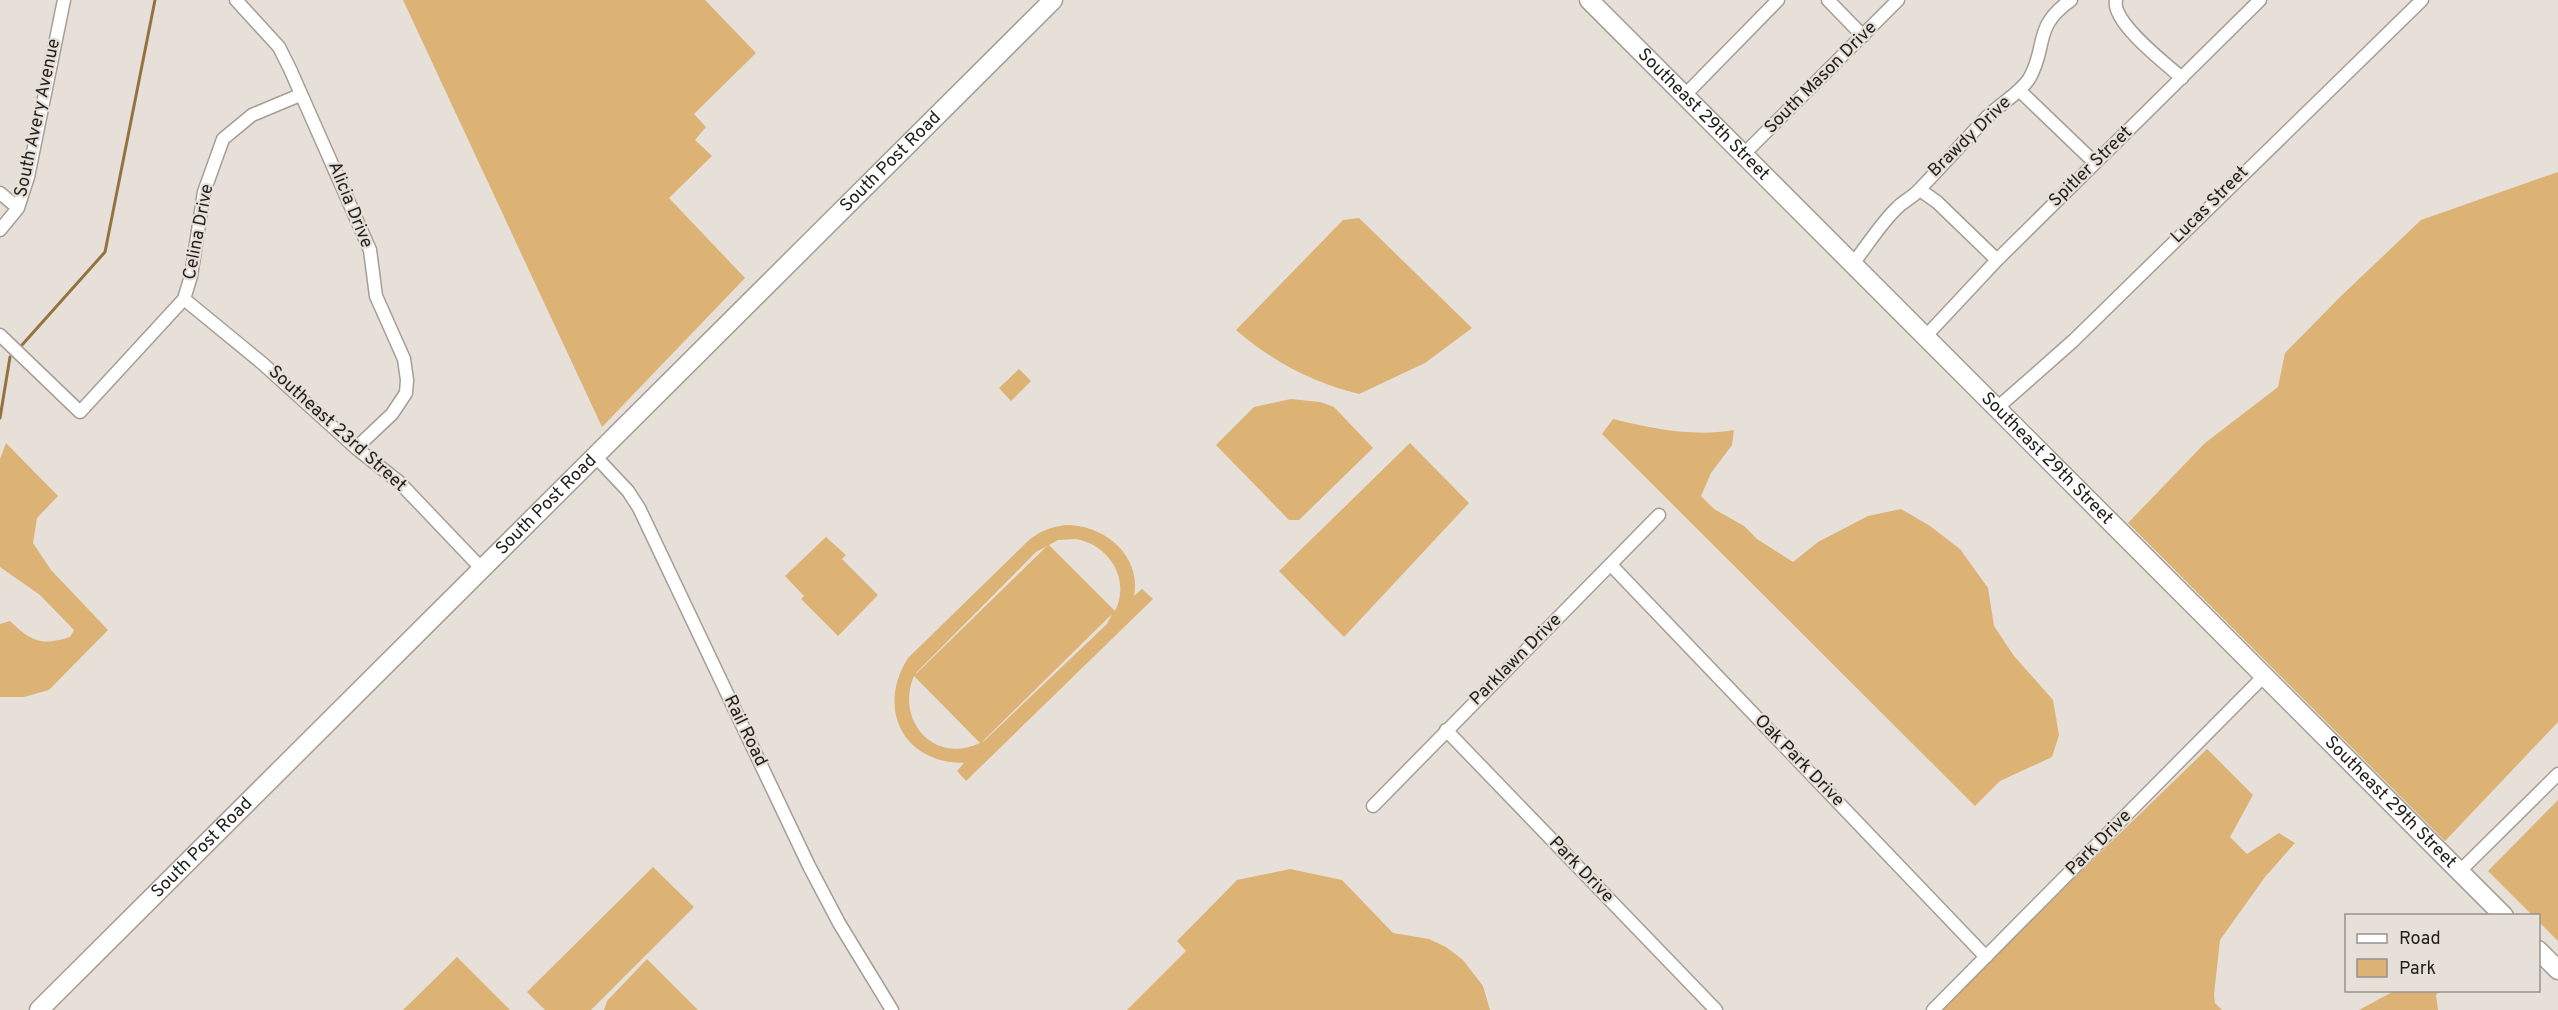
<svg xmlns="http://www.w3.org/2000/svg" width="2558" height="1010" font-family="Overpass,sans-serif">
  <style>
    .green { fill: #dcb275; fill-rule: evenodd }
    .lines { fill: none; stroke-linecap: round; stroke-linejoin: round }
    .stream { stroke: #957341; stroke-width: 3 }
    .street-casing { stroke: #a49e96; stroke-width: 15 }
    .secondary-casing { stroke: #a49e96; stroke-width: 21 }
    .street { stroke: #fff; stroke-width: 12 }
    .secondary { stroke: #fff; stroke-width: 18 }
    .labels { text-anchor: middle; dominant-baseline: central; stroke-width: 4.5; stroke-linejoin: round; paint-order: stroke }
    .street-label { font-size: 18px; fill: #201e1b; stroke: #e7e0d8 }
  </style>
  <rect width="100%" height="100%" fill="#e7e0d8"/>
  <path class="green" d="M403 0H705L756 53 694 114 706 127 695 140 712 156 669 198 745 278 602 427Z
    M2558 172V722L2445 841 2128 523 2205 443 2278 387 2285 353 2340 297 2421 220Z
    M1359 218 1472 328 1425 363 1359 394C1313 383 1272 361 1236 330L1343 220Z
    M1019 369 1031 381 1011 401 999 388Z
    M1291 399 1320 402 1334 407 1373 448 1299 520H1289L1216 445 1254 407Z
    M1613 419C1654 429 1692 437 1734 430L1732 445 1711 473 1701 496 1714 509 1744 526 1757 539 1793 562 1818 542 1868 516 1901 509 1930 526 1960 549 1988 588 1994 626 2014 656 2053 700 2059 735 2052 757 2000 781 1975 806 1602 434Z
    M6 443 58 496 37 518 33 543 51 570 108 630 49 690 24 697H0V624L10 621C32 642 41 646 70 637L74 630 40 595 0 567V459Z
    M1410 443 1469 503 1344 637 1279 571Z
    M1065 525C1103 524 1142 555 1134 596L1142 589 1153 599 966 781 957 771 964 763C903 763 876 709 908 658L1027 542C1037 532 1051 527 1065 525ZM1076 539C1109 545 1131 579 1115 611L1049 545 1058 540ZM1047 546 917 673H916L1036 552ZM1112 614 1107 624 983 742V741ZM914 676 980 743C934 765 895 720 914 676Z
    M826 537 846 555 842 559 878 595 838 636 801 599 804 596 785 576Z
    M2207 749 2253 795 2230 837 2247 854 2279 833 2295 843 2265 877 2220 940 2214 995 2215 1003 2222 1010H1938Z
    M2558 800V941L2539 922 2538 916 2532 915 2488 871Z
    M653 867 694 907 591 1010H545L527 992Z
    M1290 869 1342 880 1393 933 1429 939 1446 947 1463 960 1483 986 1490 1010H1127L1186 951 1177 941 1237 880Z
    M457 957 510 1010H403Z
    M647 959 698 1010H604L607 1001Z
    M2394 991H2440L2436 995 2438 1010H2359Z"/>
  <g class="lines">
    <path class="stream" d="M22 345 105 252 155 0
      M0 418 10 357"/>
    <defs>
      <path id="street" d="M236 0 279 47 290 69 370 250 376 296 404 359 407 380 406 393 392 414 356 448
        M1828 0 1863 36
        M2116 0C2111 22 2166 64 2182 78
        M2019 90 2095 163
        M1684 96 1778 0
        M1743 155 1898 0
        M1920 190 1937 202 1997 260
        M0 193 18 208
        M0 230 18 208 28 177 64 0
        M1852 265C1867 246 1880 224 1898 207 1904 201 1913 197 1919 190 1942 166 1965 140 1988 116 2001 103 2019 94 2029 79 2048 47 2032 27 2071 0
        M184 299 262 363 356 448 399 482 482 569
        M0 335 80 412 184 299 191 276 204 192 223 139 252 115 300 95
        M1925 337 1997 260 2260 0
        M1997 408 2073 341 2422 0
        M595 456 628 491 639 508 809 866 839 923 892 1010
        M1611 565 1986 957
        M1446 730 1716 1010
        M1373 806 1659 515
        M2460 871 2558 774
        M1933 1010 2265 675"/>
      <g id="secondary">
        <path id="s1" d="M1589 0 2504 916"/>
        <path d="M2538 950 2558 970"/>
        <path id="s2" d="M39 1010 1053 0"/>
      </g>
    </defs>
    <use href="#street" class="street-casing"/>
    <use href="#secondary" class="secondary-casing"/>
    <use href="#street" class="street"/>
    <use href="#secondary" class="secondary"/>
  </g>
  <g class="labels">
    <g class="street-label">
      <text transform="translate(1821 78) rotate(-45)">South Mason Drive</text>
      <text stroke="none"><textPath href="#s1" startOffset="162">Southeast 29th Street</textPath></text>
      <text transform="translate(38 118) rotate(-78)">South Avery Avenue</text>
      <text transform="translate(1970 137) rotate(-44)">Brawdy Drive</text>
      <text stroke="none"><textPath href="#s2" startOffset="1202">South Post Road</textPath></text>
      <text transform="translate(2091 167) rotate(-44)">Spitler Street</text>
      <text transform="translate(350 205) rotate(68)">Alicia Drive</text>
      <text transform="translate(2210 205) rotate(-45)">Lucas Street</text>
      <text transform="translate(199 232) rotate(-79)">Celina Drive</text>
      <text transform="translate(337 429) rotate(42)">Southeast 23rd Street</text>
      <text stroke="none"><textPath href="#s1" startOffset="648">Southeast 29th Street</textPath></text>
      <text stroke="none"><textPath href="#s2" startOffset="716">South Post Road</textPath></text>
      <text transform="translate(1516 660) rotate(-45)">Parklawn Drive</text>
      <text transform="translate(745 731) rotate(64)">Rail Road</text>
      <text transform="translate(1799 761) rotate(46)">Oak Park Drive</text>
      <text stroke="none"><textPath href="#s1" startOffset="1134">Southeast 29th Street</textPath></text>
      <text transform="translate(2099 843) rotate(-45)">Park Drive</text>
      <text stroke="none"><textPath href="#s2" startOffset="230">South Post Road</textPath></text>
      <text transform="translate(1581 870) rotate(46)">Park Drive</text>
    </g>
  </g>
  <rect x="2345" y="914" width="195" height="78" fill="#e7e0d8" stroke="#97928c" stroke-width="1.5"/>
  <rect x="2357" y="934" width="30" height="9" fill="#ffffff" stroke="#97928c" stroke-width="1.5"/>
  <text x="2399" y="944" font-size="18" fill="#201e1b">Road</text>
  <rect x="2357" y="959" width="30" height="18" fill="#dcb275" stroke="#97928c" stroke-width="1.5"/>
  <text x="2399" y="974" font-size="18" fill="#201e1b">Park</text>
</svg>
